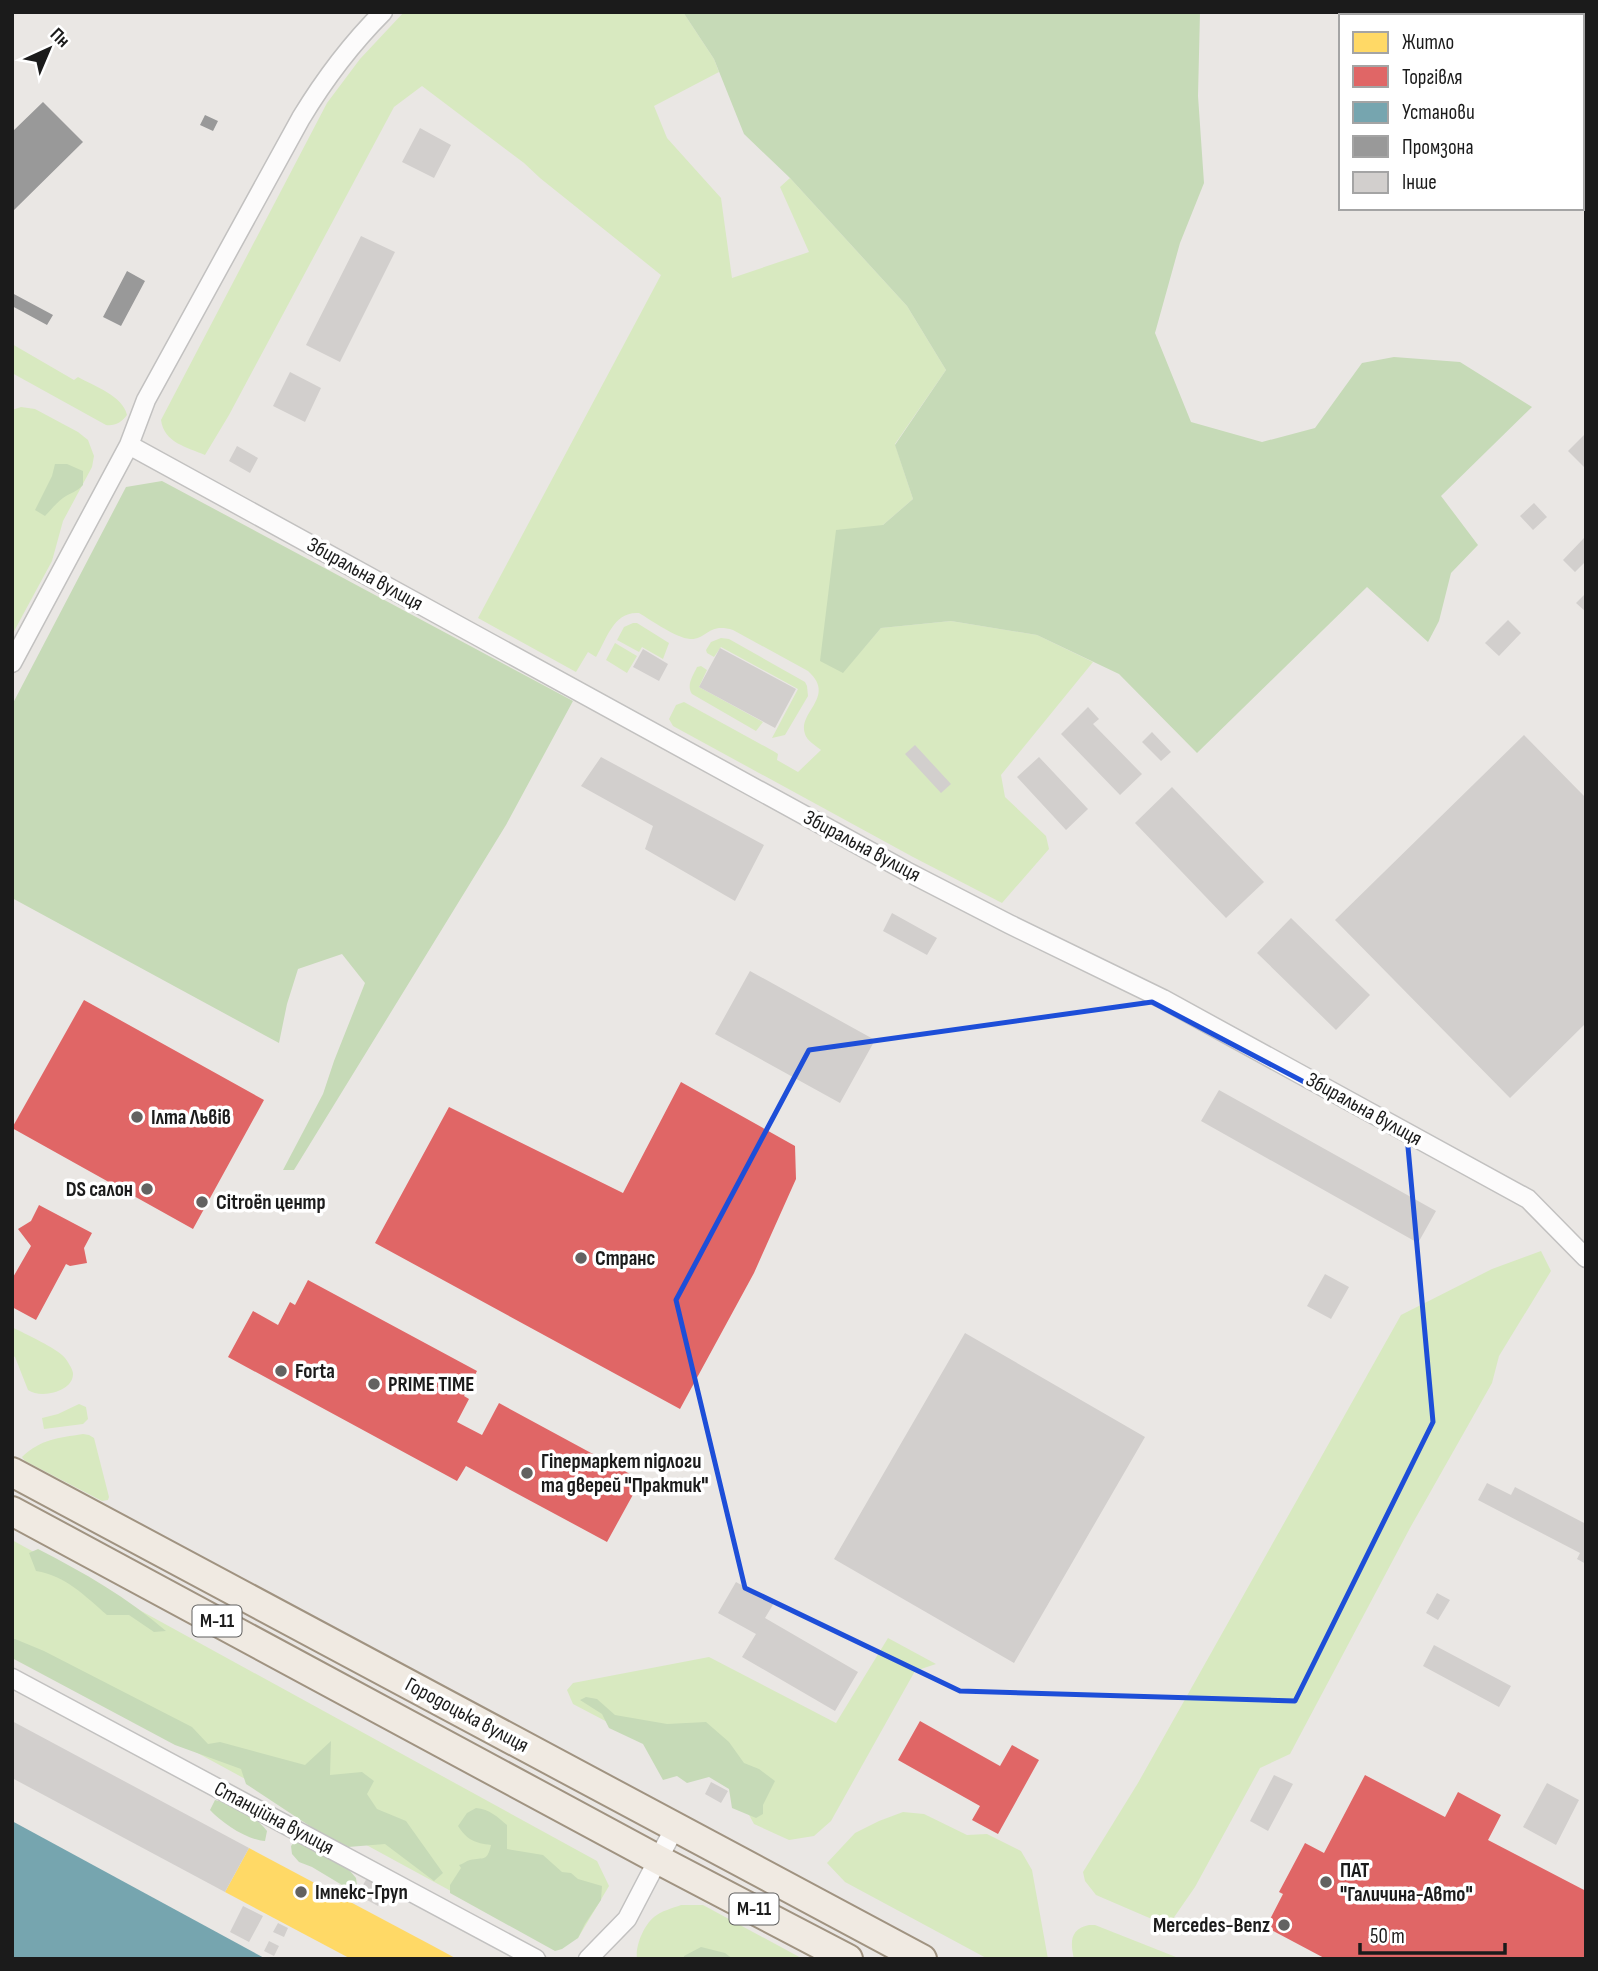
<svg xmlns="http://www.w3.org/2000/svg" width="1598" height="1971" font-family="'Sofia Sans Condensed',sans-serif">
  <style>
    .grass { fill: #d8e9c0 }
    .forest { fill: #c6dab7 }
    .homes { fill: #ffd966 }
    .shops { fill: #e06666 }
    .public { fill: #76a5af }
    .industry { fill: #999 }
    .building { fill: #d2cfcd }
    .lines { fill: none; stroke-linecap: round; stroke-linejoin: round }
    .street-casing { stroke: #c2c1c0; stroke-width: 21 }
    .primary-casing { stroke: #a09381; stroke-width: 32 }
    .street { stroke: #fcfbfb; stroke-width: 18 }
    .primary { stroke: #f0eae2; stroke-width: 28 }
    .marked { fill: none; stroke: #1d4ed8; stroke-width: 5; stroke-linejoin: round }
    .poi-dot { fill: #636261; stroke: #fff; stroke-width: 2.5 }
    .labels { text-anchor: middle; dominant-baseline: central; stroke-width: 7; stroke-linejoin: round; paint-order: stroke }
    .shield { fill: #fff; stroke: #5f5f5f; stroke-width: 2 }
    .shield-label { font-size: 19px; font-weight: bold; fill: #1b1b1b }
    .street-label { font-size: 21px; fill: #1b1b1b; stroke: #fff }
    .poi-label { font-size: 21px; font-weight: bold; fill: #1b1b1b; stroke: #fff; text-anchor: start }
  </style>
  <rect width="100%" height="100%" fill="#eae7e4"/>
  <path class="grass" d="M404 12H683L714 59 719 72 654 106 667 138 721 198 732 278 809 252 780 187 790 178 907 306 946 370 895 444 913 499 883 525 843 672 881 628 951 621 1037 635 1093 662 1001 775 1005 797 1046 836 1049 849 1002 903 913 857 673 726 669 719 676 705 684 702 775 752 778 754 777 760 798 772 821 750C815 745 807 741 805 734 797 712 837 697 808 671L733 630C708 622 707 640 690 639 676 638 651 620 639 613 614 611 607 638 596 657L588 652 576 672 478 618 661 275 540 178 524 163 422 86 394 107 229 415 205 455C187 447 164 443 161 420L327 103 360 59Z
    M12 344 74 380 78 377C94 386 123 396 127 415 121 423 115 426 106 425L12 373Z
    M21 407 35 409 78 432 88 440 94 456 92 467 63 521 52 561 12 635V410Z
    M633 623H637L669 643 663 659 642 647 639 652 617 640 624 627Z
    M721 638 729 639 805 682 807 686 808 696 785 735 772 738 798 689 721 647 714 657 707 653 706 650 711 642Z
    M615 643 637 656 627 673 606 660Z
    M701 666 707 670 699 687 763 722 756 731 692 694C686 685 693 676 697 667Z
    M1541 1251 1551 1271 1499 1356 1492 1383 1410 1528 1290 1754 1260 1768 1195 1887 1168 1926 1096 1895 1085 1881 1083 1872 1138 1783 1401 1315 1492 1269Z
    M12 1327C25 1334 57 1348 65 1358 68 1362 72 1368 73 1373 74 1392 41 1399 28 1390L15 1357 12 1355Z
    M79 1404 86 1407 88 1419 83 1424 44 1429 42 1418 58 1414Z
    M83 1434 89 1435 94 1438 109 1497 108 1500 102 1501 25 1461 22 1457C41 1439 58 1438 83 1434Z
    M12 1540 597 1861 609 1886 578 1938 552 1946 12 1652Z
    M888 1638 936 1664 915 1671 831 1821 814 1836 789 1840 754 1824 735 1789 573 1704 567 1690 573 1683 709 1657 836 1723Z
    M903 1812 924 1814 967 1835 987 1834 1021 1851 1032 1870 1048 1959H988L845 1882 827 1863 855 1833 879 1821Z
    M681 1905H703L803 1959H637C635 1946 644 1925 654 1917 661 1911 673 1908 681 1905Z
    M1089 1925H1095L1181 1959H1074C1070 1942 1070 1929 1089 1925Z"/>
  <path class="forest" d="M683 12H1200L1198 96 1204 183 1180 243 1155 333 1191 422 1262 442 1315 428 1362 363 1394 357 1460 362 1532 407 1441 496 1478 545 1451 573 1439 621 1428 642 1367 587 1197 753 1119 674 1037 635 951 621 881 628 843 673 820 661 836 530 883 525 913 499 895 445 946 370 907 306 790 178 744 134 714 59Z
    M55 464H67L83 471V485C77 492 70 493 63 498 56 503 51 510 45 516L35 510 52 476Z
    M162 481 573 701 506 825 294 1170H283L323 1094 334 1061 365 983 342 954 298 969 287 1004 279 1043 12 898V705L126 487Z
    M38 1549C83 1572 128 1598 166 1631L154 1632 129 1615H107C85 1596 66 1576 36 1571L29 1553Z
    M12 1639H15L44 1651 192 1727 208 1744 220 1742 305 1765 331 1741 330 1775 362 1772 374 1781 367 1794 377 1809 406 1821 443 1873 434 1881 385 1844 348 1847 334 1842 246 1784 241 1769 175 1745 12 1658Z
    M586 1697 597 1699 615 1715 667 1724 706 1722 729 1742 744 1763 759 1769 775 1781 763 1805V1814L756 1818 732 1808 729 1789 709 1777 687 1783 677 1776 663 1780 643 1744 609 1728 602 1714 580 1700Z
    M215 1800C236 1805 253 1814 267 1831L265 1841C247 1840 222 1823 210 1810Z
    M476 1808C490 1809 497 1817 507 1825V1849L543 1855 562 1872 571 1873 578 1879 602 1886 601 1900 585 1924 578 1938 562 1949 555 1951 450 1893V1885L461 1868 459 1865C463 1864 466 1861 470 1860 484 1857 487 1862 491 1845 475 1843 467 1840 458 1826L467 1813Z
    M297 1839 345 1865 356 1878 358 1892 342 1885 312 1867 299 1862 292 1854 291 1846Z
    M701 1947 725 1953 733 1959H684V1956Z"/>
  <path class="homes" d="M249 1848 433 1946 457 1959H351L225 1892Z"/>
  <path class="shops" d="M84 1000 264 1100 193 1229 12 1128Z
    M681 1082 795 1146 796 1179 754 1273 680 1409 375 1243 449 1107 623 1193Z
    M39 1205 92 1233 84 1248 87 1263 70 1266 66 1264 36 1320 12 1307V1279L31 1246 18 1229 31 1221Z
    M308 1280 477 1371 464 1396 469 1399 457 1422 482 1435 499 1403 641 1480 607 1542 466 1466 457 1481 228 1357 253 1311 278 1325 290 1302 295 1305Z
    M920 1721 1000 1766 1012 1745 1039 1760 998 1834 972 1820 980 1806 898 1760Z
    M1365 1775 1445 1817 1458 1792 1501 1815 1488 1840 1586 1891V1959H1326L1266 1927 1283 1894 1279 1892 1305 1843 1324 1853Z"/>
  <path class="public" d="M12 1821 266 1959H12Z"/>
  <path class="industry" d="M43 102 83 142 12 212V132Z
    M205 115 218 121 213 131 200 125Z
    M127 271 145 281 121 326 103 317Z
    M12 293 53 315 47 325 12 306Z"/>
  <path class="building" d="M420 128 451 145 434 178 402 162Z
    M361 236 395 252 340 362 306 345Z
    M290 372 321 388 305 422 273 406Z
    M1586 433V469L1568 451Z
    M237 446 258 458 250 473 229 461Z
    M1534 503 1547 517 1533 530 1520 516Z
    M1584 538 1586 540V561L1575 572 1563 560Z
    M1586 593V612L1576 603Z
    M1508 620 1521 633 1499 656 1485 643Z
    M720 648 796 689 775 728 699 687Z
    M643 649 668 664 659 681 633 667Z
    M1088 707 1099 719 1093 724 1142 774 1120 795 1061 734Z
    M1152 732 1171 752 1161 761 1142 742Z
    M1524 735 1586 798V1023L1510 1098 1335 920Z
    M915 745 951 784 941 793 905 754Z
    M601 757 764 845 735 901 645 849 653 826 581 786Z
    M1039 757 1088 809 1066 830 1017 777Z
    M1172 787 1264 882 1226 918 1135 823Z
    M892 913 937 938 927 955 883 931Z
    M1291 918 1370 995 1336 1030 1257 953Z
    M750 971 875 1040 840 1103 715 1034Z
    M1219 1090 1436 1211 1418 1243 1201 1121Z
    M1325 1274 1349 1287 1331 1319 1307 1306Z
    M965 1333 1145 1437 1014 1663 834 1559Z
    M1487 1483 1511 1495 1515 1487 1586 1524V1564L1577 1559 1580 1553 1478 1500Z
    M736 1582 774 1603 765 1618 858 1672 835 1711 742 1657 756 1634 718 1613Z
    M1437 1593 1450 1600 1438 1620 1426 1613Z
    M1434 1645 1511 1686 1499 1707 1423 1666Z
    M12 1721 249 1848 225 1892 12 1778Z
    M1274 1775 1293 1784 1268 1831 1250 1821Z
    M711 1782 728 1791 721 1803 705 1794Z
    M1547 1783 1579 1800 1556 1845 1523 1827Z
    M367 1878 386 1888 378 1906 367 1900 368 1897 359 1892Z
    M243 1906 263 1916 249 1942 230 1932Z
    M278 1923 288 1928 284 1937 273 1932Z
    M269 1941 279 1946 274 1956 264 1951Z"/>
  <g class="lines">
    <defs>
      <path id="street" d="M129 445 906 871 1009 924 1163 999 1528 1199 1586 1258
        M12 663 129 445 146 400 301 118C324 80 351 44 383 12
        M12 1678 536 1959
        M588 1959 627 1919 675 1827"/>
      <path id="primary" d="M12 1472 922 1959
        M12 1511 659 1860 848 1959"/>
    </defs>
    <use href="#street" class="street-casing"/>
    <use href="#primary" class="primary-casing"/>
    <use href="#street" class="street"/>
    <use href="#primary" class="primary"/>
  </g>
  <path class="marked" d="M1152 1002 1407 1136 1433 1422 1295 1701 960 1691 745 1588 676 1300 809 1050Z"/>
  <g class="poi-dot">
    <circle cx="137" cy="1117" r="7"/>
    <circle cx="147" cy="1189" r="7"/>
    <circle cx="202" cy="1202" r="7"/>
    <circle cx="581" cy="1258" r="7"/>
    <circle cx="281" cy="1371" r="7"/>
    <circle cx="374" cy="1384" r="7"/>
    <circle cx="527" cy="1473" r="7"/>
    <circle cx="1326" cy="1882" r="7"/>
    <circle cx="301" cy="1892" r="7"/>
    <circle cx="1284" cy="1925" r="7"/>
  </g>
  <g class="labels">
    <g class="shield">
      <rect x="192.5" y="1605.5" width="49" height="31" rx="5"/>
      <rect x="729.5" y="1893.5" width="49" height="31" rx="5"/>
    </g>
    <g class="shield-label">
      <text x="217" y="1621">М-11</text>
      <text x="754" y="1909">М-11</text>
    </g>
    <g class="street-label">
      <text transform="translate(365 574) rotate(29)">Збиральна вулиця</text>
      <text transform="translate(862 846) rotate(28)">Збиральна вулиця</text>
      <text transform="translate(1364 1109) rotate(29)">Збиральна вулиця</text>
      <text transform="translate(467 1715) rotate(28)">Городоцька вулиця</text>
      <text transform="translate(274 1818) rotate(28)">Станційна вулиця</text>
    </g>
    <g class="poi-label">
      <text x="151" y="1117">Ілта Львів</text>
      <text x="133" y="1189" text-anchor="end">DS салон</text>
      <text x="216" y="1202">Citroën центр</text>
      <text x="595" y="1258">Странс</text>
      <text x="295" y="1371">Forta</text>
      <text x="388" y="1384">PRIME TIME</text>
      <text x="541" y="1461">Гіпермаркет підлоги<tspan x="541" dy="24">та дверей "Практик"</tspan></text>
      <text x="1340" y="1870">ПАТ<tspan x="1340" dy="24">"Галичина-Авто"</tspan></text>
      <text x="315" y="1892">Імпекс-Груп</text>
      <text x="1270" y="1925" text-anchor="end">Mercedes-Benz</text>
    </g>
  </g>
  <rect width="1598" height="1971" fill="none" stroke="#1b1b1b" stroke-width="28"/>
  <rect x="1339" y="14" width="245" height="196" fill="#ffffff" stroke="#a4a4a4" stroke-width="2"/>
  <rect x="1353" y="32" width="35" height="21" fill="#ffd966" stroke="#a4a4a4" stroke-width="2"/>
  <text x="1402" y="49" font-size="21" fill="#1b1b1b">Житло</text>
  <rect x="1353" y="66" width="35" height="21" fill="#e06666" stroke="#a4a4a4" stroke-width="2"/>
  <text x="1402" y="84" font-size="21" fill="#1b1b1b">Торгівля</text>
  <rect x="1353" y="102" width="35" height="21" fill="#76a5af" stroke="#a4a4a4" stroke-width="2"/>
  <text x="1402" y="119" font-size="21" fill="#1b1b1b">Установи</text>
  <rect x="1353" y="136" width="35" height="21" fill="#999999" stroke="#a4a4a4" stroke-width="2"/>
  <text x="1402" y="154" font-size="21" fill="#1b1b1b">Промзона</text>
  <rect x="1353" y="172" width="35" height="21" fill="#d2cfcd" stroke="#a4a4a4" stroke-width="2"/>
  <text x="1402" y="189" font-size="21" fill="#1b1b1b">Інше</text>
  <g transform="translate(49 49) rotate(44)" stroke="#ffffff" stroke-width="5" paint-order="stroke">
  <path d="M0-5L12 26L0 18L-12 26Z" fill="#1b1b1b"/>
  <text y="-10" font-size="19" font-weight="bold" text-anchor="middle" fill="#1b1b1b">Пн</text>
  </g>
  <path d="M1360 1943v10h145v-10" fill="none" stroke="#1b1b1b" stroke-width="3.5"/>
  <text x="1370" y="1943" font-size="21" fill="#1b1b1b" stroke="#ffffff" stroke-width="5" paint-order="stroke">50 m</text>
</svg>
